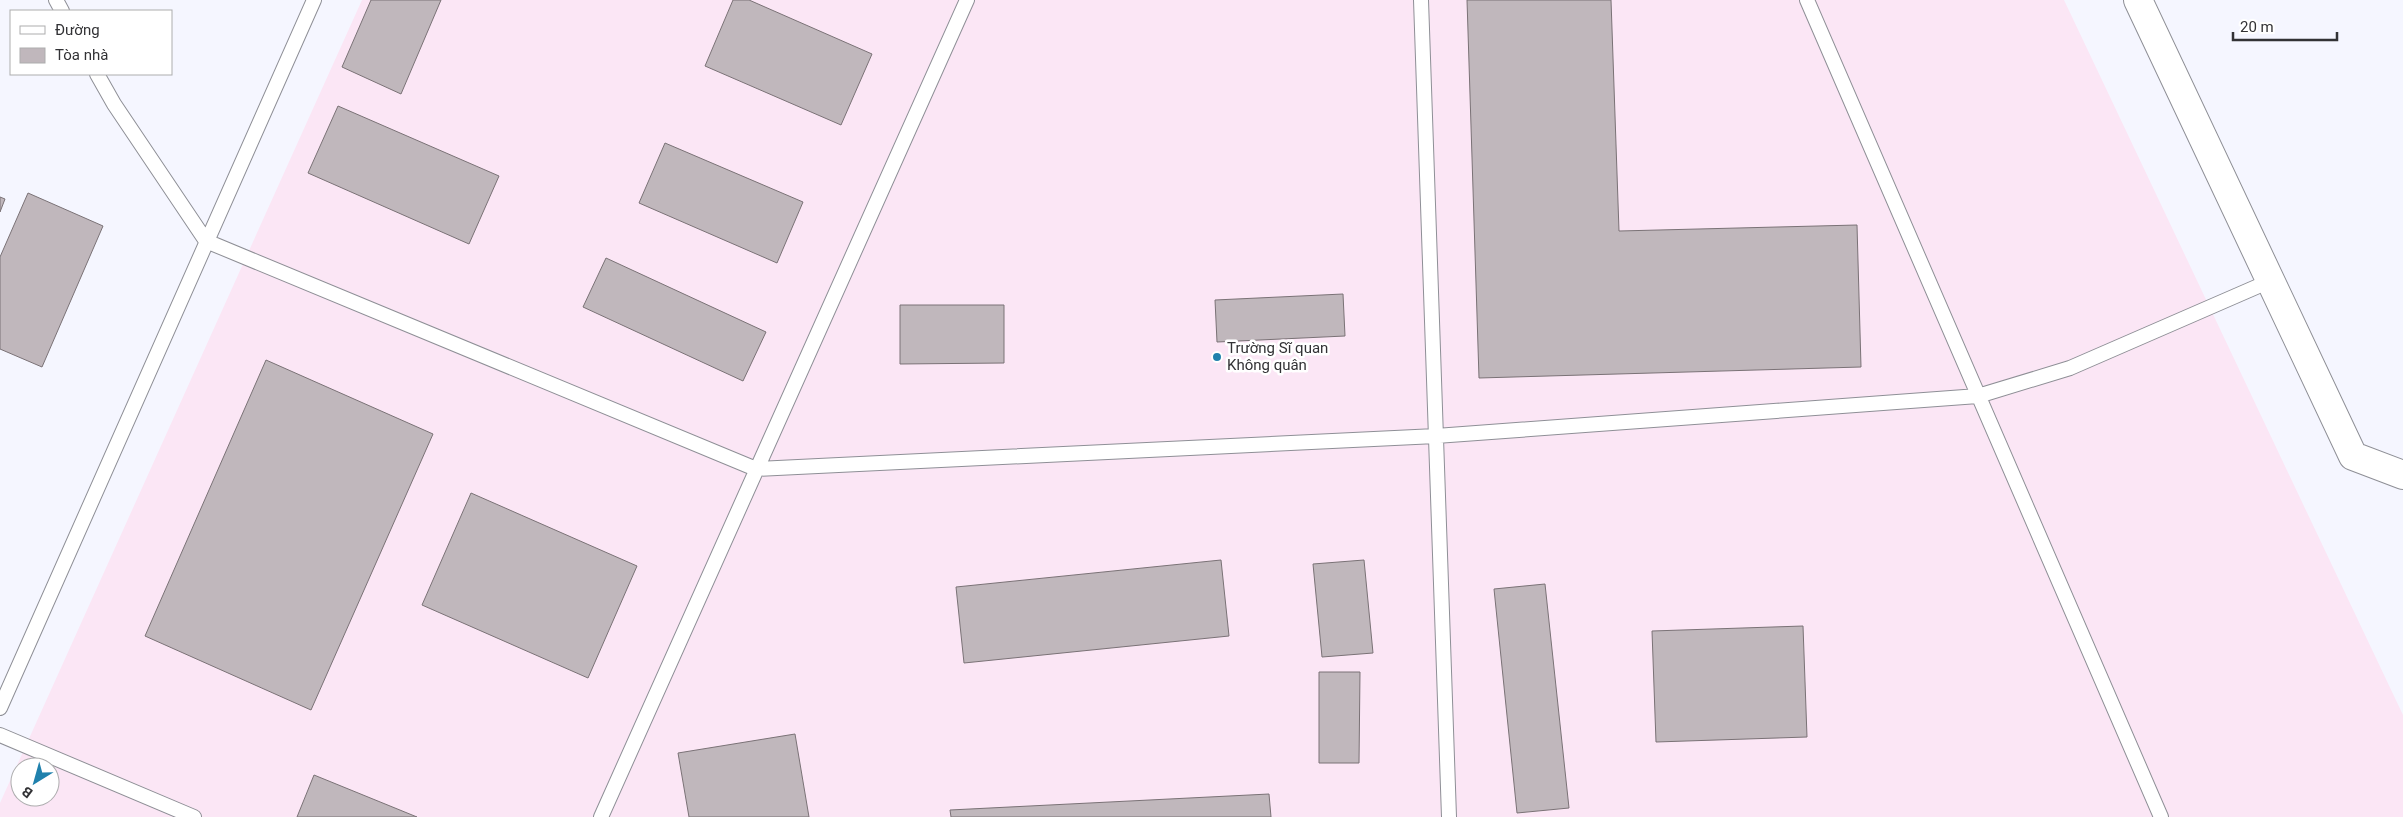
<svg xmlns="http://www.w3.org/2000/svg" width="2403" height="817" font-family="Roboto,sans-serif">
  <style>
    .education { fill: #fbe6f5; fill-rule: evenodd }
    .building { fill: #c0b7bc; stroke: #7a7276 }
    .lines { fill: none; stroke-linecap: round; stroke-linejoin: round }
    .lane-casing { stroke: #8e8f96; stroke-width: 16 }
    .street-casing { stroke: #8e8f96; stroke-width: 30 }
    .lane { stroke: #fff; stroke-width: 14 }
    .street { stroke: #fff; stroke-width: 28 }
    .poi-dot { fill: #2081ad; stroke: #fff; stroke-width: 2 }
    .labels { text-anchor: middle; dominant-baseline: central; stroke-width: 5; stroke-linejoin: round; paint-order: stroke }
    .poi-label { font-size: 15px; fill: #323235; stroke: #fff; text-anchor: start }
  </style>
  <rect width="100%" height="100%" fill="#f5f6ff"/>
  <path class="education" d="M362 0H2064L2403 715V817H0V803ZM20 767H50V797H20Z"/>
  <path class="building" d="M371 0H441L401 94 342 67Z
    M733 0H749L872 54 841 125 705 66Z
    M1467 0H1611L1619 231 1857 225 1861 367 1479 378Z
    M338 106 499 176 469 244 308 173Z
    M665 143 803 202 777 263 639 203Z
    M28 193 103 226 42 367 0 349V257Z
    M0 197 5 199 0 212Z
    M606 258 766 332 743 381 583 307Z
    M1343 294 1345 336 1217 342 1215 300Z
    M900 305H1004V363L900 364Z
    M266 360 433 434 311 710 145 636Z
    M471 493 637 566 588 678 422 605Z
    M1221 560 1229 636 964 663 956 587Z
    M1364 560 1373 653 1322 657 1313 564Z
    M1545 584 1569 808 1517 813 1494 589Z
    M1803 626 1807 737 1656 742 1652 631Z
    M1319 672H1360L1359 763H1319Z
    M795 734 809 817H689L678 753Z
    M314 775 417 817H297Z
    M1269 794 1271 817H951L950 810Z"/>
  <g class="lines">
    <defs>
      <path id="lane" d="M56 0 62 11
        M1421 0 1449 817
        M1807 0 2161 817
        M97 74 114 104 206 241 756 469 1436 436 1978 396 2070 368 2270 281
        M0 708 314 0
        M0 735 194 817
        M601 817 967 0"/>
      <path id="street" d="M2138 0 2353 456 2403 475"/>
    </defs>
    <use href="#lane" class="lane-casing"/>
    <use href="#street" class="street-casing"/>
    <use href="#lane" class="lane"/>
    <use href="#street" class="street"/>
  </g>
  <circle class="poi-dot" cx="1217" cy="357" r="5"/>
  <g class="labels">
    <g class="poi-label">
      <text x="1227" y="348">Trường Sĩ quan<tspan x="1227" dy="17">Không quân</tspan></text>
    </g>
  </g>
  <rect x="10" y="10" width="162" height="65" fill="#ffffff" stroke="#adadae"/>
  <rect x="20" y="26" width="25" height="8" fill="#ffffff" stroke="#adadae"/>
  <text x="55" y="35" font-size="15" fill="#323235">Đường</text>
  <rect x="20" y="48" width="25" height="15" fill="#c0b7bc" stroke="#adadae"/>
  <text x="55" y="60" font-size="15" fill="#323235">Tòa nhà</text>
  <g transform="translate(35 782) rotate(217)"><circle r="24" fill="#ffffff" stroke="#adadae"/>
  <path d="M0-4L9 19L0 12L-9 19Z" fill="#2081ad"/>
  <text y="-8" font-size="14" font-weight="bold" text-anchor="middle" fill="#323235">B</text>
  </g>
  <path d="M2233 32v8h104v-8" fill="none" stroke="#323235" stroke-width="2.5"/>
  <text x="2240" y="32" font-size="15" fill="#323235" stroke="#ffffff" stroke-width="4" paint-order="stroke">20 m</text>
</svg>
